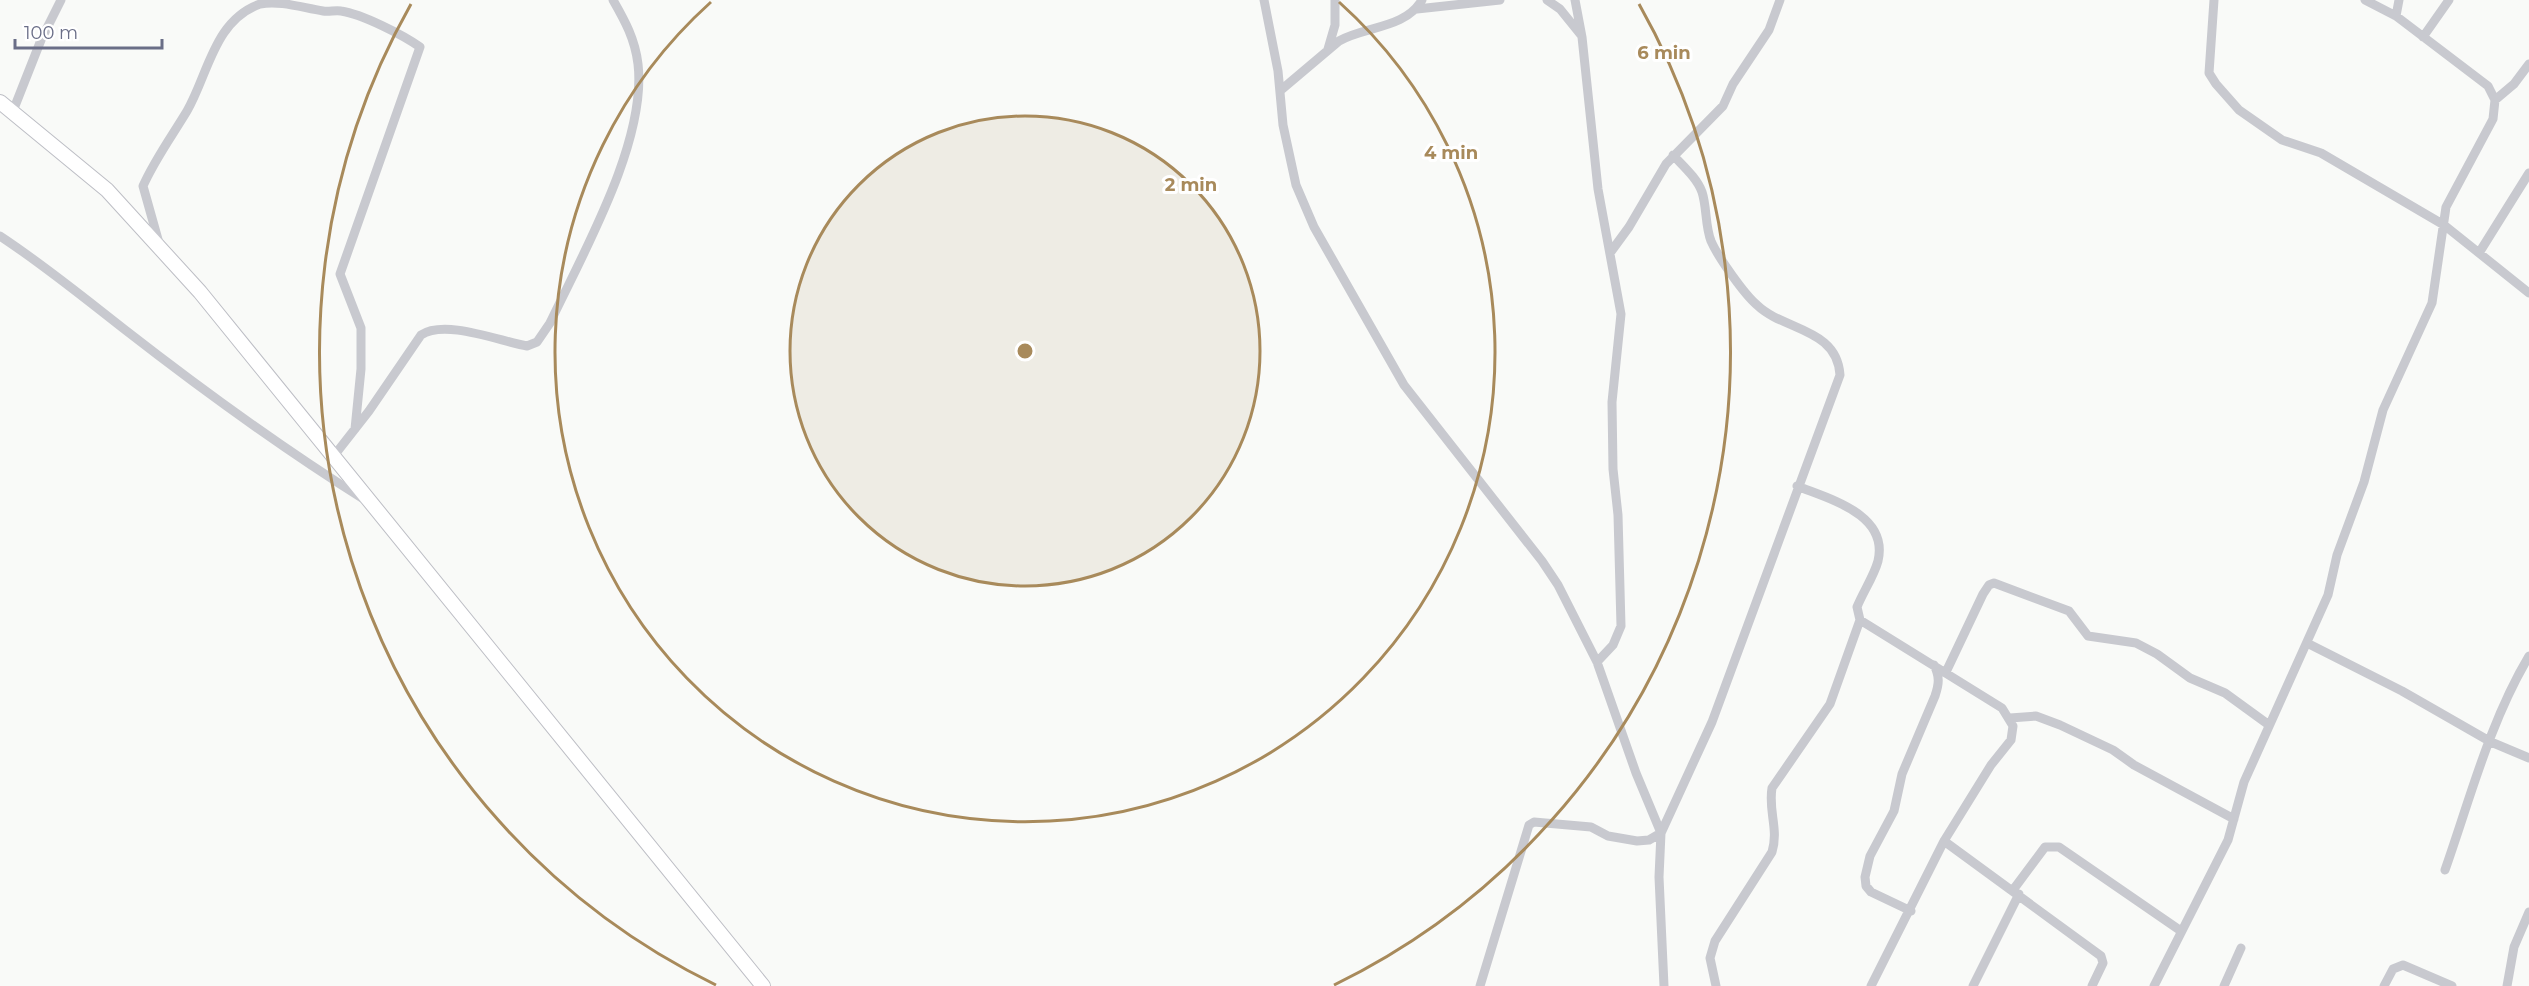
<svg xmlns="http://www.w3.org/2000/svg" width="2529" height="986" font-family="Montserrat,sans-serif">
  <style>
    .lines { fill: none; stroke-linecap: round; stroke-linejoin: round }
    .secondary-casing { stroke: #bdbec5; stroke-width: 16 }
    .street { stroke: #c8c9cf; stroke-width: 9 }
    .secondary { stroke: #fff; stroke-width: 14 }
    .ring { fill: none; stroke: #a88a5b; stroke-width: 3 }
    .centre { fill: #a88a5b; stroke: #fff; stroke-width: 3 }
    .ring-label { font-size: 18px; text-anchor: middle; font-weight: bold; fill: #a88a5b; stroke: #fff; stroke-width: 6; stroke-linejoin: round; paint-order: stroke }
  </style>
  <rect width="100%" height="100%" fill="#f9faf8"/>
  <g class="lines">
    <defs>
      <path id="secondary" d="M0 102 107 190 200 292 763 986"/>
    </defs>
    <use href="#secondary" class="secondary-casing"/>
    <path class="street" d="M1264 0 1278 71 1283 125 1296 185 1314 227 1404 385 1542 561 1558 585 1597 662 1636 773 1661 833 1659 877 1664 986
      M1547 0 1560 9 1581 35
      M1575 0 1582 37 1598 189 1621 314 1612 402 1613 469 1618 515 1621 626 1613 645 1597 662
      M2214 0 2209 73 2216 84 2239 110 2282 140 2321 153 2444 225 2529 293
      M1417 9 1500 0
      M2396 16 2399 0
      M2423 37 2449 0
      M1328 49 1335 25V0
      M1281 90 1339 41C1365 26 1405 29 1422 0
      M2495 100 2514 84 2529 64
      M13 111 41 40 61 0
      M0 236C44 265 83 297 124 329 201 389 282 448 365 500
      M159 243 143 186C155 159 172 136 187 111 208 75 214 20 260 4 280 0 303 8 323 11 329 12 335 10 341 11 362 14 403 35 420 47L340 274 361 328V369L355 429
      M1610 253 1629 227 1666 164 1723 106 1733 84 1769 30 1780 0
      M2479 253 2529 173
      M333 457 369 411 421 335C445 319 499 341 527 346L537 342 550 323C583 253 647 141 638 64 635 39 625 21 613 0
      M1797 486C1829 499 1889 514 1878 561 1874 576 1863 592 1857 607L1860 620 2002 708 2013 726 2011 740 1991 765 1944 841 1871 986
      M2307 643 2402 691 2491 742 2529 758
      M1946 672 1983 594 1989 585 1994 583 2069 611 2088 636 2136 643 2157 654 2190 678 2225 693 2269 725
      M2010 718 2036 716 2060 725 2113 750 2134 765 2234 819
      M1944 841 2101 956 2103 963 2092 986
      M2445 870C2470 799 2490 721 2529 656
      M2013 890 2045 847H2059L2181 931
      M1911 911 1871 892 1866 886 1865 877 1870 856 1894 811 1902 774 1935 696C1939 684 1940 677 1934 665
      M1480 986 1529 825 1534 822 1591 827 1608 836 1637 841 1649 840 1661 833 1712 722 1840 375C1837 328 1784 331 1757 305 1744 294 1718 257 1711 241 1705 226 1707 207 1702 192 1697 178 1683 166 1673 155
      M1716 986 1710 958 1715 941 1772 852C1779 829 1768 811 1772 788L1830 704 1860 620
      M1973 986 2019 894
      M2154 986 2228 840 2244 782 2328 595 2337 555 2364 482 2383 410 2432 303 2446 207 2493 119 2495 100 2488 86 2396 16 2365 0
      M2224 986 2241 948
      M2384 986 2393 969 2403 965 2452 986
      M2507 986 2514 947 2529 912"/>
    <use href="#secondary" class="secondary"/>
  </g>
  <circle cx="1025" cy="351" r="235" fill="#a88a5b" fill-opacity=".12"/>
  <g class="ring">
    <circle cx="1025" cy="351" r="235"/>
    <path d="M1339 2A470 470 0 1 1 711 2"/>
    <path d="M716 985A705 705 0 0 1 411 4M1639 4A705 705 0 0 1 1334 985"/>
  </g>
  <circle cx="1025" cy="351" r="9" class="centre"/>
  <g class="ring-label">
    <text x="1664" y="59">6 min</text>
    <text x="1451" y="159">4 min</text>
    <text x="1191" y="191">2 min</text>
  </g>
  <path d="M15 39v9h147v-9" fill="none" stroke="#6a6e87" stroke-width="3"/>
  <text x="24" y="39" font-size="18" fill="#6a6e87" stroke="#ffffff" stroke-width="4.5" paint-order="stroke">100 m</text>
</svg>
